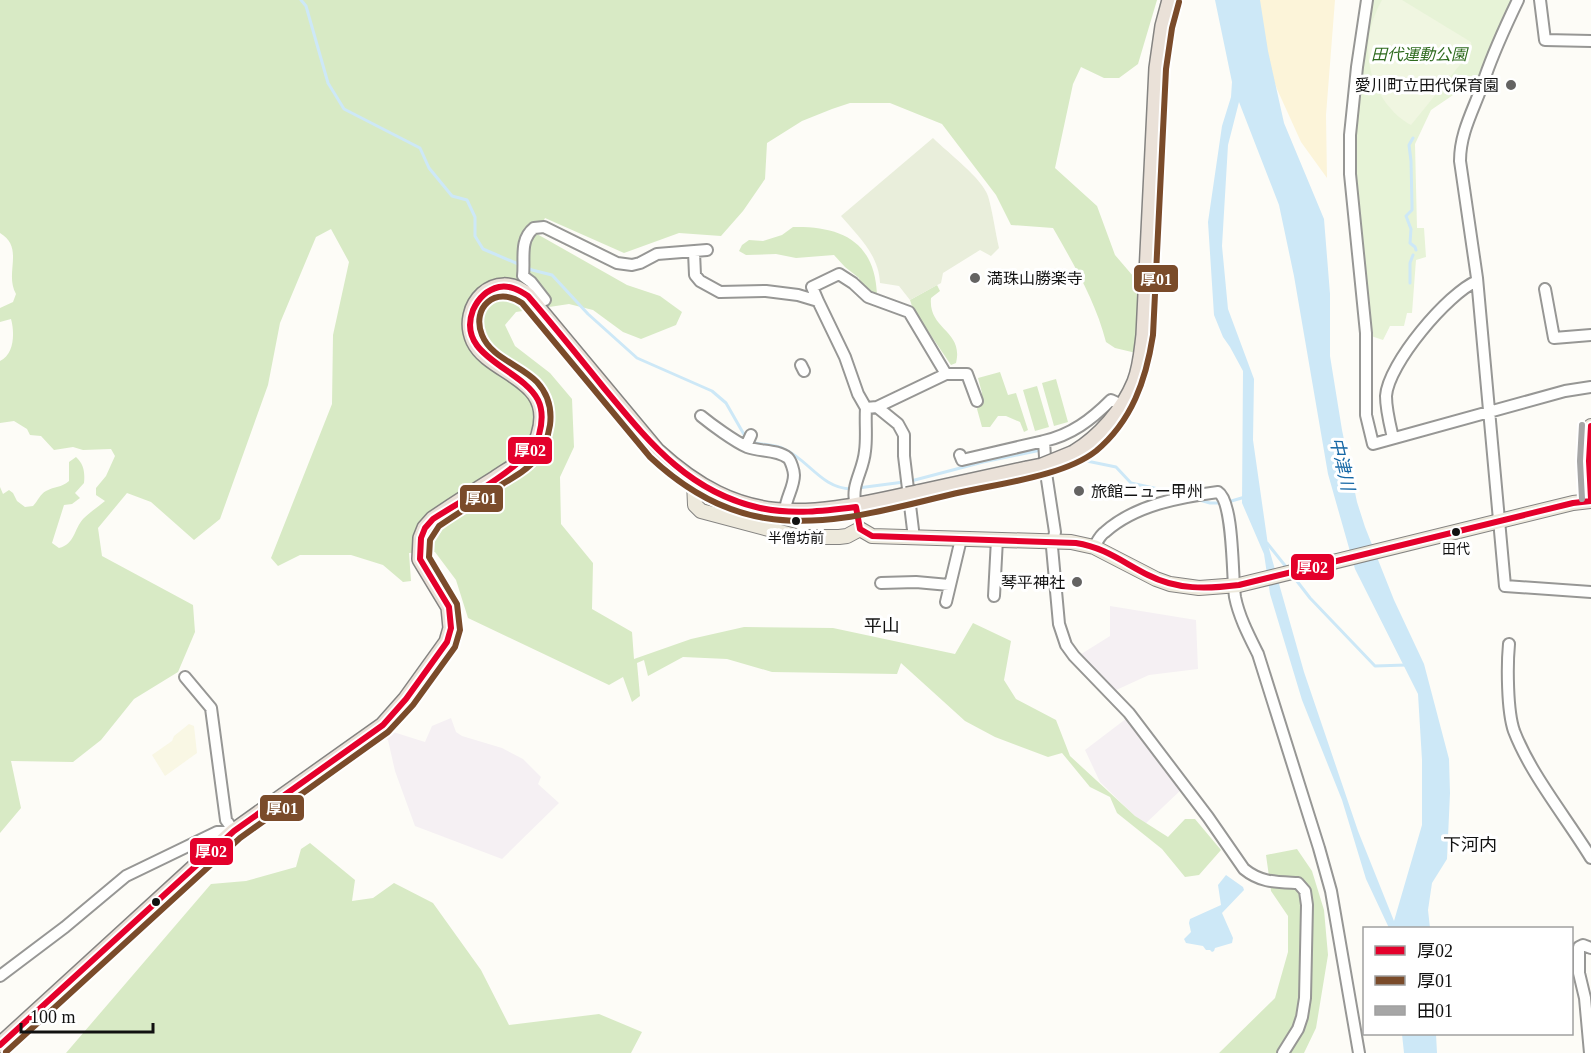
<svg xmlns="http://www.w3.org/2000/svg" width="1591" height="1053" font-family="'Times New Roman','Noto Sans JP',serif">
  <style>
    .industrial { fill: #f5f0f3 }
    .farmland { fill: #f9f7e4 }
    .green { fill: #e7f3d7 }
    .forest { fill: #d8eac5 }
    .sand { fill: #fcf4d9 }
    .cemetery { fill: #e9eedb }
    .pitch { fill: #f0f6e1 }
    .water { fill: #cde8f7; fill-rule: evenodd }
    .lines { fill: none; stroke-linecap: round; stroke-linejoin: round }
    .stream { stroke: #cde8f7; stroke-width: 3 }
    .minor-casing { stroke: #979795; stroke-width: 14 }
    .major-casing { stroke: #858482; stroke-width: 16 }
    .highway-casing { stroke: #858482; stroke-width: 18 }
    .minor { stroke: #fffffe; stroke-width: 10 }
    .major { stroke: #ede9dc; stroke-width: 14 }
    .highway { stroke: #eae1d8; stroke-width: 15 }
    .highway-bridge-casing { stroke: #858482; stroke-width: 18; stroke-linecap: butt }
    .highway-bridge { stroke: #eae1d8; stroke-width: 15 }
    .bus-1-casing { stroke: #fff; stroke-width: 10 }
    .bus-2-casing { stroke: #fff; stroke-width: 10 }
    .bus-3-casing { stroke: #fff; stroke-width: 10 }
    .bus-1 { stroke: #e4002b; stroke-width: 6 }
    .bus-2 { stroke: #7a4b2a; stroke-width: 6 }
    .bus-3 { stroke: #a6a6a6; stroke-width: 6 }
    .poi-dot { fill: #646362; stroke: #fff; stroke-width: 2 }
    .bus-dot { fill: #111; stroke: #fff; stroke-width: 2 }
    .labels { text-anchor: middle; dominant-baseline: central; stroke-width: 6; stroke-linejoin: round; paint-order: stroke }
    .bus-label { font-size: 14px; fill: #111; stroke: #fff }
    .park-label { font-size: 16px; font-style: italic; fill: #2f6b1f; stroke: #fff }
    .poi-label { font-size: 16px; fill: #111; stroke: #fff; text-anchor: end }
    .water-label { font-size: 18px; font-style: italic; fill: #1768a6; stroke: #fff }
    .neighbourhood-label { font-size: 18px; fill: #111; stroke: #fff }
    .line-badge { stroke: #fff; stroke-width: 2 }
    .badge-label { font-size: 16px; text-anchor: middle; font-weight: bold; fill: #fff }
  </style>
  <rect width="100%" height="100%" fill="#fdfcf7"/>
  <path class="industrial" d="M1110 606 1196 620 1198 669 1149 675 1114 691 1078 656 1110 636Z
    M451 718 456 732 462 736 502 748 523 759 541 777 538 784 559 803 502 859 415 826 395 771 388 740 382 737 390 731 425 742 432 726Z
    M1127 718 1183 788 1144 825 1100 782 1085 750Z"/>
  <path class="farmland" d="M189 724 194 726 197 753 165 776 152 755 172 741 174 736Z"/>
  <path class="green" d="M1370 0H1514L1484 74 1431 110 1415 144 1417 228H1424L1426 257 1416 260 1412 313H1407L1404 326H1390L1383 340 1371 336 1354 159 1355 128Z"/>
  <path class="forest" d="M0 0H1157L1138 64 1119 78H1104L1081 67 1073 84 1055 168 1097 206 1115 255 1139 283 1136 353 1115 348 1106 342C1096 302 1073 263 1053 228L1011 225 996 195 942 124 890 103H850L832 109 802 121 767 143 765 179 743 211 721 236 679 233 624 253 545 218 537 234 627 285 660 296 682 312 676 325 641 339 623 332 593 310 569 304 516 312 505 325 515 346 550 373 572 399 574 447 560 477 561 524 593 563 592 609 632 632 634 659 691 639 744 627 833 628 955 654 973 623 1011 641 1004 680 1016 699 1056 720 1070 756 1135 816 1168 837 1185 819H1195L1221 850 1199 875 1185 877 1162 849 1117 813 1110 797 1090 787 1062 753 1048 757 995 737 965 721 901 663 897 674 772 672 727 659 683 657 648 676 644 660 637 663 640 696 632 702 623 677 609 685 468 618 456 580 435 552 409 553 411 581 403 582 383 565 351 555H300L278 566 271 558 332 404 333 335 349 262 331 229 316 237 280 323 268 385 220 519 194 540 151 502 127 493 98 528 102 556 193 605 195 632 178 672 134 699 101 740 73 762 11 761 21 808 0 833V487L3 494 9 490 13 493 17 501 25 507 33 506C38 501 40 494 46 491 55 486 61 488 69 481V462L76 457C84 464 85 473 84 483L75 493 80 498 72 504 64 505 52 543 59 548C75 544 74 529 83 519 90 512 98 507 105 501L96 495V488L106 476 115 456 111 449 83 450 73 447 54 450 41 436 30 435 27 429 14 421 0 423V361C14 355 15 333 11 319L0 322V308L13 302 16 294C4 273 25 248 0 233Z
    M793 227C841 226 875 241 877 295L870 296 861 290 859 278 845 267 834 255 796 258 776 254 746 255 739 251 742 245 749 240 763 241 782 235Z
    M937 285 940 291 931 298C928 330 964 330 956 363L951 365 913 309 910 300Z
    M1000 372 1008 395 1016 393 1028 430 1024 432 1020 422 1006 416H998L990 427H982L977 409 982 393 978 378Z
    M1056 379 1068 422 1054 426 1042 383Z
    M1037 386 1049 427 1035 431 1023 390Z
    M310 843 355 880 352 901 373 898 394 883 433 903 481 970 509 1025 599 1014 642 1032 631 1053H66L211 884 246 881 296 867 301 849Z
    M1297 849 1312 871 1324 910 1328 955 1316 1028 1304 1053H1219L1275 998 1288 952V916L1271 891 1266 855Z"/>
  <path class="sand" d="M1252 0H1335L1326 115 1327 178 1301 142 1277 89 1252 22Z"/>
  <path class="cemetery" d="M933 138C948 153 982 178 988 196 993 213 995 231 999 248L991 256 980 250 943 273 941 283 910 300 899 286 880 283C879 255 858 236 841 216Z"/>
  <path class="pitch" d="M1382 0H1402L1471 42 1472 50 1411 125C1401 120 1392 111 1386 103 1363 72 1363 33 1382 0Z"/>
  <path class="water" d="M1215 0H1260L1268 51 1284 123 1324 219 1330 294V356L1342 430 1357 502 1365 527 1394 600 1424 664 1449 759 1450 793 1447 859 1432 883 1428 910 1430 928H1389L1366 879 1342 800 1302 700 1270 594 1264 554 1242 503 1243 371 1230 347 1223 337 1214 315 1208 222 1222 126 1231 97 1232 82ZM1239 102 1279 205 1294 276 1328 474 1355 569 1418 694 1422 760V825L1394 921 1358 831 1304 672 1268 545 1253 440 1254 379 1228 309 1222 246 1228 145Z
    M1226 875 1243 887 1244 890 1222 913 1233 938 1232 943 1215 948 1214 951 1212 952 1210 950H1206L1203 946 1186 943 1184 939 1191 932 1189 923 1190 919 1221 905 1218 885Z
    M1402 1034H1436L1437 1053H1404Z"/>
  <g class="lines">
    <path class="stream" d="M301 0 306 6 328 83 344 109 420 148 429 168 452 196 467 200 475 217V236L483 249 532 270 552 275 588 314 637 358 712 391 726 403 746 438
      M1413 138 1409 145 1411 161 1412 205V210L1406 216 1411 229 1410 243 1415 247 1416 250
      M1410 283V263L1413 255
      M751 442C761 445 774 444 784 449 809 460 821 488 851 489
      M1077 459 1116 467 1131 483 1181 494
      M911 481 983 462 1041 450
      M858 488 904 482
      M1196 499 1210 503H1222
      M1228 502 1245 497
      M1267 543 1287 568
      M1293 576 1310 598 1375 666 1406 665"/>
    <defs>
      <path id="minor" d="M1367 0 1357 67 1350 135V174L1366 333V415L1373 444 1565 391 1591 387
        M1518 0C1506 25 1494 51 1485 77 1476 106 1460 130 1460 161L1477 278 1505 586 1591 592
        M1540 0 1545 40 1591 41
        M694 252 695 275 700 281 720 292 766 291 798 295 818 301 845 357 858 394 866 408
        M1545 289 1554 338 1591 335
        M545 300 531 282 523 276C525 259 519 240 534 228L544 227 617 263 632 265 640 263 657 254 707 250
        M818 301 812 287 839 274 853 283 868 297 909 312 946 374
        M801 365 804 371
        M1122 405 1111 400C1091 420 1071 435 1044 441L1046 473 1055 532 1052 547 1059 624 1066 645 1074 656 1129 713 1208 817 1244 869C1261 883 1277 882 1298 883L1305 891 1307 905 1305 998 1302 1017 1298 1029 1283 1053
        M877 407 898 424 904 435V456L914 538
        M701 416C712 425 734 441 747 447 760 452 777 449 788 458 791 461 794 471 794 475 794 488 785 499 785 512
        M1393 438C1390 425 1386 410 1386 396 1388 364 1448 293 1477 281
        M746 446 751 435
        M960 455 962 460 1044 441
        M856 507C850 484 863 473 865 451 867 437 865 423 866 408L877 407 946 374H967L977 401
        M1094 547C1097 542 1100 535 1105 532 1135 505 1180 497 1218 492 1234 502 1232 577 1235 597 1239 617 1249 636 1258 654L1319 848 1331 891 1359 1053
        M881 583 916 582 949 585
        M994 596 997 539
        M946 602 961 539
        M1509 644C1507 665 1507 711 1514 731 1531 775 1566 817 1591 858
        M0 976 65 927 126 876 217 832 234 831 226 820 211 708 185 677
        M1590 1053 1585 998 1579 973V947L1583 945 1591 948"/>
      <path id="major" d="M1591 426 1589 461 1591 499
        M694 482 695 505 701 511 799 537H839L847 536 860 529
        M860 529 872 536 1071 542 1094 547 1156 579 1170 584 1199 588 1239 585 1573 503 1591 501"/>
      <path id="highway" d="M1074 453C1100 437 1123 411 1135 382 1141 367 1142 351 1144 335L1157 68 1163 26 1170 0
        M917 493 1027 469
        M0 1045 234 831 383 725 406 699 447 642 451 628 449 607 420 559 421 538 425 528 433 519C454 505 474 492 495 479 506 471 519 465 528 455 533 449 537 442 539 435 557 377 490 375 474 341 458 306 496 267 528 296L657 451C741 528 804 518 907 495"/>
    </defs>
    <use href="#minor" class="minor-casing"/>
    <use href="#major" class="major-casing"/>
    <use href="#highway" class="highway-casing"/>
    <use href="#minor" class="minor"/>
    <use href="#major" class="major"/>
    <use href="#highway" class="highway"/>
    <defs>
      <path id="highway-bridge" d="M1027 469 1042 466 1074 453
        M907 495 917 493"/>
    </defs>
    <use href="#highway-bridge" class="highway-bridge-casing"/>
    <use href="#highway-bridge" class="highway-bridge"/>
    <defs>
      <path id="bus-1" d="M1591 426 1589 461 1591 499
        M0 1045 234 831 383 725 406 699 447 642 451 628 449 607 420 559 421 538 425 528 433 519C459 502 532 464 539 435 542 424 543 410 538 400 522 368 455 357 473 310 478 299 486 290 499 287 510 285 519 290 528 296 554 326 579 357 604 388 649 442 688 492 760 508 792 515 824 511 856 507L860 529 872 536 1076 543C1104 547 1124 563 1148 575 1177 590 1207 589 1239 585L1573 503 1591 501"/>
      <path id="bus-2" d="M6 1052 240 838 388 732 413 705 455 647 460 630 457 604 429 557 430 540 439 526C461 511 483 498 504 483 516 476 528 469 537 458 545 448 548 437 550 425 552 409 548 394 537 382 521 365 491 358 482 335 471 308 495 285 522 303L650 457C682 487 721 511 765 518 831 529 898 506 962 492 1002 483 1064 476 1096 451 1132 421 1146 380 1153 335L1166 69 1172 28 1179 2"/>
      <path id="bus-3" d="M1582 499 1580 461 1582 425"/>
    </defs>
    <use href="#bus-1" class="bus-1-casing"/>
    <use href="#bus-2" class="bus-2-casing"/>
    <use href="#bus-3" class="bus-3-casing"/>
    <use href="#bus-1" class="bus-1"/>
    <use href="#bus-2" class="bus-2"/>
    <use href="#bus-3" class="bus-3"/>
  </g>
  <g class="poi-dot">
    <circle cx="1511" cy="85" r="6"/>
    <circle cx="975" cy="278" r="6"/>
    <circle cx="1079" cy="491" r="6"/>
    <circle cx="1077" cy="582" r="6"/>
  </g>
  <g class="bus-dot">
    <circle cx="796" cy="521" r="5"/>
    <circle cx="1456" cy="532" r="5"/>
    <circle cx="156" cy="902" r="5"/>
  </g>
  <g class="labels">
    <g class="bus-label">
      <text x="796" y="538">半僧坊前</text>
      <text x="1456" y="549">田代</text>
    </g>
    <g class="park-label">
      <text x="1419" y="54">田代運動公園</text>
    </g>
    <g class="poi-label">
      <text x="1499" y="85">愛川町立田代保育園</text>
      <text x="987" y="278" text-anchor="start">満珠山勝楽寺</text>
      <text x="1091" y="491" text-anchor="start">旅館ニュー甲州</text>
      <text x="1065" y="582">琴平神社</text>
    </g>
    <g class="water-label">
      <text transform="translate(1342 464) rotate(77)">中津川</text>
    </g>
    <g class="neighbourhood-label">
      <text x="882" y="626">平山</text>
      <text x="1470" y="845">下河内</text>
    </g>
  </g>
  <g class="line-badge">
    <rect x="1133" y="264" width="46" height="29" rx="6" fill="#7a4b2a"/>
    <rect x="507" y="436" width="46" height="29" rx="6" fill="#e4002b"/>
    <rect x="459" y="484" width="45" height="29" rx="6" fill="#7a4b2a"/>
    <rect x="1290" y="553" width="45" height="28" rx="6" fill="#e4002b"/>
    <rect x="259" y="794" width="46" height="28" rx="6" fill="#7a4b2a"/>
    <rect x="189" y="837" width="45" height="29" rx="6" fill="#e4002b"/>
  </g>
  <g class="badge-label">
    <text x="1156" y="285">厚01</text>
    <text x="530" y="456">厚02</text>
    <text x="481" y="504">厚01</text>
    <text x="1312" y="573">厚02</text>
    <text x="282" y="814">厚01</text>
    <text x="211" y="857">厚02</text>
  </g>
  <rect x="1363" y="927" width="210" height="108" fill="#ffffff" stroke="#a0a0a0" stroke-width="1.5"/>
  <rect x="1375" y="946" width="30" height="9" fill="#e4002b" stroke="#a0a0a0" stroke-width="1.5"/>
  <text x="1417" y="957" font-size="18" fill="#111111">厚02</text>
  <rect x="1375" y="976" width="30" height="9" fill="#7a4b2a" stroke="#a0a0a0" stroke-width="1.5"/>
  <text x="1417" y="987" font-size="18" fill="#111111">厚01</text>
  <rect x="1375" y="1006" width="30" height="9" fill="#a6a6a6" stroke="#a0a0a0" stroke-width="1.5"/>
  <text x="1417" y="1017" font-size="18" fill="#111111">田01</text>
  <path d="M21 1023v9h132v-9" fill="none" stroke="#111111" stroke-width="3"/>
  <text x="30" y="1023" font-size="18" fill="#111111" stroke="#ffffff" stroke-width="4.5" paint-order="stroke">100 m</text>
</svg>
